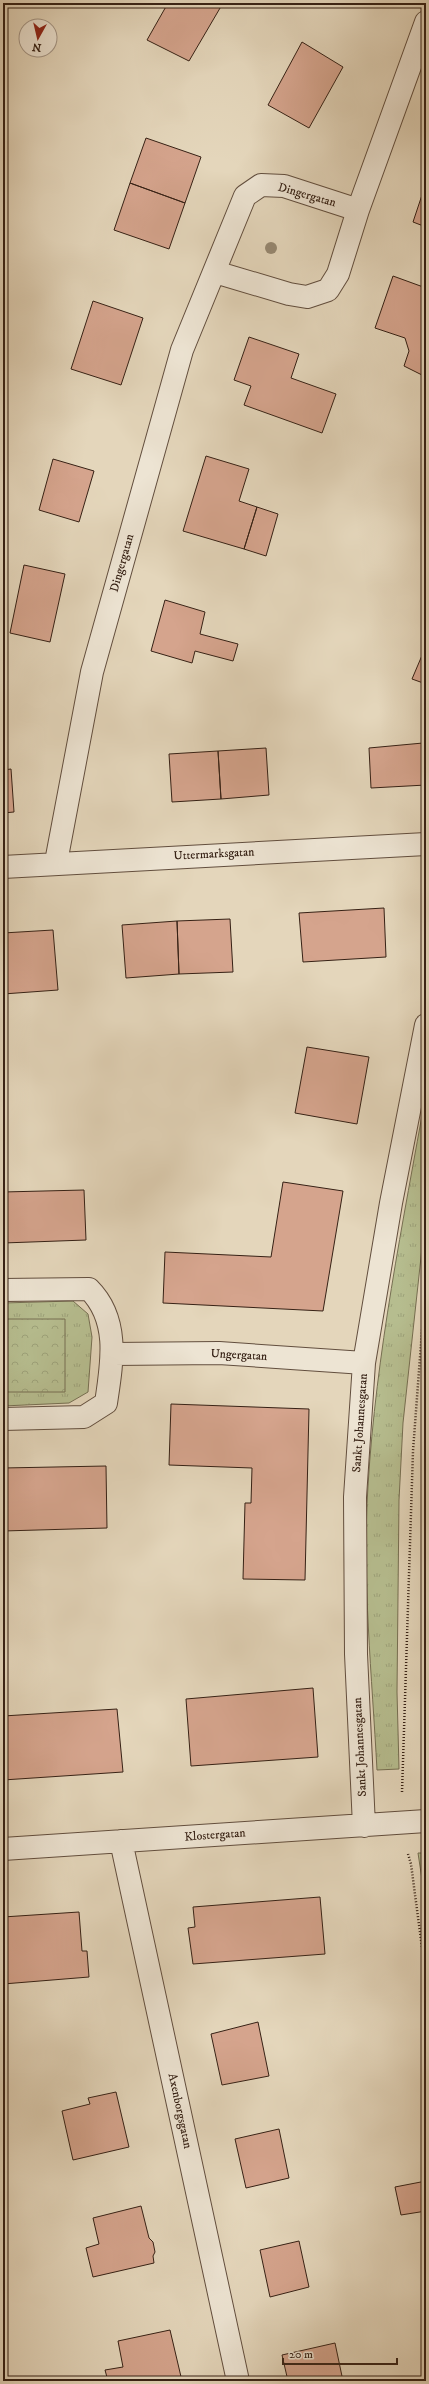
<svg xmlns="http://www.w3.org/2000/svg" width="429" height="2384" font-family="'IM FELL DW Pica',serif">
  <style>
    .grass { fill: url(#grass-tufts); stroke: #766f52 }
    .park { fill: url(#park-crowns); stroke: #766f52 }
    .building { fill: #d5a48d; stroke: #362115 }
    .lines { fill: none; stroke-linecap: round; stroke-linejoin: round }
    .minor-casing { stroke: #624e3e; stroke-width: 24 }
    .path { stroke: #362115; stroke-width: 2.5; stroke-dasharray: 1 2; stroke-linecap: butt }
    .minor { stroke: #ede4d3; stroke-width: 22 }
    .tree { fill: #968871 }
    .labels { text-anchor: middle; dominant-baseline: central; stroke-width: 3.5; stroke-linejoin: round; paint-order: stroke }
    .street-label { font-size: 12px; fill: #362115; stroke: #ede4d3 }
  </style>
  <defs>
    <pattern id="grass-tufts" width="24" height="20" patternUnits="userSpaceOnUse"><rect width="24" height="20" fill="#b6bd8f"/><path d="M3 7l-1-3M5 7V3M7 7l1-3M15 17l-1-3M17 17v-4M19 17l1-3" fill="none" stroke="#9da27a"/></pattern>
    <pattern id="park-crowns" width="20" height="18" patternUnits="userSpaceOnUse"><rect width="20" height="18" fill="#b6bd8f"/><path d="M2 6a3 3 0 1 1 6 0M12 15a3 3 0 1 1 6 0" fill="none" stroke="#9da27a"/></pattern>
  </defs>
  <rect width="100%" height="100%" fill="#e4d6bb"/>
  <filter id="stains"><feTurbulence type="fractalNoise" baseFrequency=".005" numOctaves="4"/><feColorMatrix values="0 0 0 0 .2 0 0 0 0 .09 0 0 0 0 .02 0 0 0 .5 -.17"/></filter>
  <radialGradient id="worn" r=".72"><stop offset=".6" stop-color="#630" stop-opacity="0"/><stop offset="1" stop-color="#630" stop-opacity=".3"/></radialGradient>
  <path class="grass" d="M426 1093V1211L403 1423 399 1500 397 1692 399 1769 377 1770C372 1676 362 1580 368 1486 376 1353 403 1223 426 1093Z
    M73 1301 88 1314 92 1337 88 1392 69 1403 3 1406V1303Z"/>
  <path class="park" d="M3 1319H65V1392H3Z
    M418 1853H426V1906Z"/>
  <path class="building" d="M168 3H223L189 61 147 40Z
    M302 42 343 67 309 128 268 105Z
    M146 138 201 157 185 203 130 183Z
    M130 183 185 203 169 249 114 230Z
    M426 183V227L413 222Z
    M393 276 426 288V314L422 326 426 328V377L404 366 409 351 405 338 375 328Z
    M93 301 143 318 121 385 71 369Z
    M249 337 299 354 291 378 336 394 322 433 244 405 251 386 234 380Z
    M206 456 249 469 239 501 257 507 244 549 183 531Z
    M53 459 94 471 79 522 39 510Z
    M257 507 278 514 266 556 244 549Z
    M24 565 65 574 50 642 10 633Z
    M165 600 205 612 200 634 238 644 233 661 195 651 192 663 151 651Z
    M426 635V684L412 679 426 646 422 645Z
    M423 743 426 785 371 788 369 748Z
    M266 748 269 795 221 799 218 751Z
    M218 751 221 799 172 802 169 754Z
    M11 769 14 812 3 813V770Z
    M384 908 386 957 303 962 299 913Z
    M230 919 233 972 179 974 177 921Z
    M177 921 179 974 126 978 122 925Z
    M53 930 58 990 3 994V933Z
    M307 1047 369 1057 357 1124 295 1113Z
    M283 1182 343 1191 323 1311 163 1303 165 1252 271 1257Z
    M84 1190 86 1240 3 1243V1192Z
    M171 1404 309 1409 305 1580 243 1579 245 1503H251L252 1468 169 1465Z
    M106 1466 107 1528 3 1531V1468Z
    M313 1688 318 1757 191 1766 186 1699Z
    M117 1709 123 1772 3 1780V1716Z
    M320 1897 325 1954 193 1964 188 1928 195 1927 193 1907Z
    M79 1912 82 1951H87L89 1977 3 1984V1917Z
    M258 2022 269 2076 222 2085 211 2034Z
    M116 2092 129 2147 73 2160 62 2111 90 2104 88 2098Z
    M279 2129 289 2178 246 2188 235 2139Z
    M426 2181V2211L401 2215 395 2187Z
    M141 2206 149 2238 153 2242 155 2252 153 2256 154 2263 93 2277 86 2248 99 2244 93 2218Z
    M299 2241 309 2287 270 2297 260 2250Z
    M170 2330 182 2381H108L105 2370 123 2367 118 2341Z
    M335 2343 343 2381H288L282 2355Z"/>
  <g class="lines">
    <defs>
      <path id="minor" d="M215 272 289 294 307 297 328 290 338 274 358 210 426 22
        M56 862 92 672 182 350 245 196 261 185 284 186 358 210
        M3 867 426 844
        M3 1290 89 1289C120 1320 112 1363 106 1403L84 1417 3 1419
        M113 1354 219 1353 364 1363
        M364 1826 356 1654 355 1497 364 1363 391 1203 426 1025
        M121 1841 238 2381
        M3 1849 426 1821"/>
    </defs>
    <use href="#minor" class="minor-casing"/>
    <path class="path" d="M402 1792 413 1451 426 1277
      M408 1854 411 1864 426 1978"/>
    <use href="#minor" class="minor"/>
  </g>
  <circle class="tree" cx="271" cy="248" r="6"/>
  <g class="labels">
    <g class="street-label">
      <text transform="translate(307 195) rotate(16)">Dingergatan</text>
      <text transform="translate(122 563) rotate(-74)">Dingergatan</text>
      <text transform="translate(214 854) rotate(-3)">Uttermarksgatan</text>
      <text transform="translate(239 1355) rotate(3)">Ungergatan</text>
      <text transform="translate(360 1423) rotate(-86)">Sankt Johannesgatan</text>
      <text transform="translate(360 1747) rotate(-93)">Sankt Johannesgatan</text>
      <text transform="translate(215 1835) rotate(-4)">Klostergatan</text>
      <text transform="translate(180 2111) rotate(78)">Axenborgsgatan</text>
    </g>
  </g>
  <rect width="429" height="2384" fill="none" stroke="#e4d6bb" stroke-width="16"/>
  <rect x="4" y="4" width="421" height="2376" fill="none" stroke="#362115" stroke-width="2"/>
  <rect x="8" y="8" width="413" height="2368" fill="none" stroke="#362115"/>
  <g transform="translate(38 38) rotate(188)"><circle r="19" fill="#ede4d3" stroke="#a49687"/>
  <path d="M0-3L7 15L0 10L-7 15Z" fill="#8f2418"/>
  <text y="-6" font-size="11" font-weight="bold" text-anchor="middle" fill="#362115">N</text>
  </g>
  <path d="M283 2358v6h114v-6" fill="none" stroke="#362115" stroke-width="2"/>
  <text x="289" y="2358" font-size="12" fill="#362115" stroke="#ede4d3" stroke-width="3" paint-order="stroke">20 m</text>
  <rect width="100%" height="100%" filter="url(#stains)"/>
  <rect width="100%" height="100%" fill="url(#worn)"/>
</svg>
